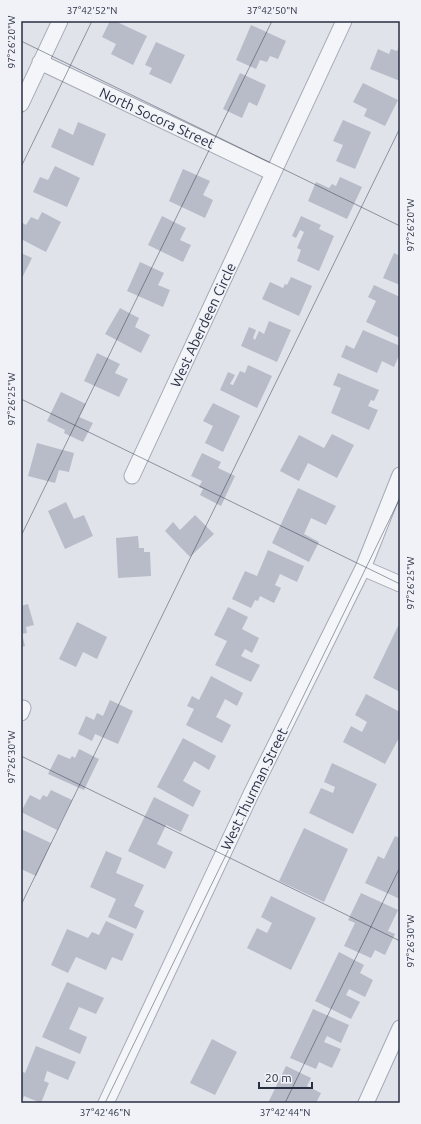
<svg xmlns="http://www.w3.org/2000/svg" width="421" height="1124" font-family="Ubuntu,sans-serif">
  <style>
    .building { fill: #b7bcc8 }
    .lines { fill: none; stroke-linecap: round; stroke-linejoin: round }
    .street-casing { stroke: #a5a9b5; stroke-width: 17 }
    .street { stroke: #f3f5f8; stroke-width: 15 }
    .ticks { fill: none; stroke: #282f43; stroke-width: 1; stroke-opacity: 0.45 }
    .labels { text-anchor: middle; dominant-baseline: central; stroke-width: 3; stroke-linejoin: round; paint-order: stroke }
    .street-label { font-size: 14px; fill: #282f43; stroke: #f0f2f7 }
    .neatline { fill: none; stroke: #282f43; stroke-width: 1.5 }
    .ticks-label { font-size: 10px; text-anchor: middle; fill: #282f43 }
  </style>
  <rect width="100%" height="100%" fill="#e0e3ea"/>
  <path class="building" d="M110 21H115L147 36 133 65 111 54 116 44 102 37Z
    M251 25 286 41 278 59 270 56 267 62 260 60 256 69 236 60Z
    M156 42 185 55 171 84 149 74 152 68 145 65Z
    M400 45V81L370 69 378 49 389 54 391 49 397 51Z
    M240 73 266 85 257 106 249 102 242 118 223 109Z
    M363 83 398 100 385 126 364 116 367 109 353 102Z
    M343 120 371 132 355 169 336 161 343 145 333 141Z
    M78 122 106 134 93 166 51 147 59 128 73 135Z
    M55 166 80 178 67 207 33 192 40 177 48 180Z
    M183 169 210 181 203 195 213 200 205 218 169 201Z
    M340 177 362 187 347 219 308 201 316 182 329 188 332 184 336 186Z
    M42 212 61 222 46 252 21 239V222L26 225 31 217 38 220Z
    M162 216 186 228 180 240 191 245 183 262 148 245Z
    M301 216 321 225 319 229 334 236 319 271 297 261 301 250 297 248 304 232 300 230 296 238 292 236Z
    M21 253 32 258 21 280Z
    M394 253 400 256V285L383 278Z
    M140 262 164 273 158 285 170 290 163 307 127 291Z
    M291 277 312 286 299 316 262 299 270 282 283 288 285 284 287 285Z
    M374 285 400 297 399 315H400V338L366 322 376 301 368 297Z
    M120 308 139 318 135 327 150 335 141 353 105 334Z
    M269 321 291 330 277 362 241 346 249 327 256 330 253 338 255 340 259 331 264 334Z
    M363 330 400 346V353L394 367 382 361 377 373 341 357 346 345 354 349Z
    M97 353 120 364 115 373 128 379 119 397 84 381Z
    M248 365 272 376 257 408 220 390 228 372 235 375 230 384 233 385 240 371 245 373Z
    M338 373 379 390 374 401 371 400 368 406 378 410 369 430 331 413 341 388 333 385Z
    M61 392 86 404 79 417 93 423 83 442 64 433 65 430 47 421Z
    M213 403 240 416 223 452 205 443 213 426 203 421Z
    M332 434 354 445 337 478 308 463 299 481 280 471 299 435 324 448Z
    M37 443 74 453 69 472 59 470 55 483 28 476Z
    M202 453 221 462 218 468 235 476 221 506 200 495 203 489 199 487 202 481 191 476Z
    M298 488 336 506 326 525 311 518 304 534 319 542 309 562 272 543Z
    M66 502 74 519 84 515 93 536 65 549 48 511Z
    M195 515 214 534 190 557 165 531 173 522 180 530Z
    M138 536 139 548H144V552H150L151 576 118 578 116 538Z
    M268 550 304 566 297 582 280 574 275 585 281 588 274 603 260 596 258 601 255 600 251 608 232 599 245 571 257 576Z
    M28 604 34 625 26 627 27 633 22 634 25 646 21 647V606Z
    M228 607 248 617 242 629 259 638 252 653 245 649 241 656 260 665 251 682 215 665 227 641 214 635Z
    M77 622 107 637 97 659 83 652 76 667 59 659Z
    M398 626 400 627V692L373 678Z
    M211 676 243 693 237 706 225 699 216 717 231 725 222 743 186 725 194 709 187 706 192 696 199 700Z
    M366 694 400 712V736L385 764 343 742 351 726 362 732 367 722 355 715Z
    M110 700 133 711 118 744 95 734 92 741 78 734 86 716 94 720 97 713 103 716Z
    M183 738 216 756 209 770 194 761 183 781 201 791 193 807 157 787Z
    M79 749 99 759 84 790 48 774 58 754 70 759 72 756 75 758Z
    M332 763 377 784 353 834 309 813 321 788 333 793 335 787 324 782Z
    M51 790 72 800 57 830 21 812 30 795 40 800 43 795 47 797Z
    M154 797 189 815 181 832 166 825 157 844 173 852 165 869 128 851Z
    M304 828 348 849 324 902 279 881Z
    M21 829 51 843 36 876 21 869Z
    M395 836 400 838V899L365 883 378 856 384 859Z
    M106 851 122 858 116 873 144 885 134 906 144 911 136 929 108 917 116 899 90 887Z
    M361 893 398 910 388 931 395 934 385 955 375 950 371 958 344 946 355 923 348 920Z
    M271 896 316 918 291 970 247 948 257 928 267 933 272 923 261 917Z
    M106 921 134 934 122 961 112 957 106 970 76 957 68 973 51 965 67 929 88 938 92 932 99 935Z
    M339 952 364 965 360 973 373 980 365 997 349 989 346 995 360 1002 351 1019 315 1001Z
    M67 982 104 998 96 1014 79 1007 69 1029 87 1037 80 1054 42 1037Z
    M313 1009 349 1025 341 1043 327 1036 324 1042 341 1049 332 1068 319 1062 316 1069 290 1058Z
    M212 1039 237 1052 215 1095 190 1083Z
    M36 1046 76 1062 68 1080 47 1071 44 1081 49 1083 41 1103 24 1096 21 1103V1071L25 1073Z
    M286 1066 311 1078 307 1086 321 1093 316 1103H268Z"/>
  <g class="lines">
    <defs>
      <path id="street" d="M40 62 273 173
        M21 104 60 21
        M132 476 344 21
        M363 568 400 584
        M21 713 23 708
        M106 1103 251 794 363 568 400 475
        M366 1103 400 1028"/>
    </defs>
    <use href="#street" class="street-casing"/>
    <use href="#street" class="street"/>
  </g>
  <path class="ticks" d="M21 41 400 226M21 167 92 21M21 399 400 584M21 536 272 21M21 756 400 941M21 905 400 128M105 1103 400 498M285 1103 400 867"/>
  <g class="labels">
    <g class="street-label">
      <text transform="translate(157 118) rotate(25)">North Socora Street</text>
      <text transform="translate(203 325) rotate(-65)">West Aberdeen Circle</text>
      <text transform="translate(254 789) rotate(-64)">West Thurman Street</text>
    </g>
  </g>
  <rect width="421" height="1124" fill="none" stroke="#f0f2f7" stroke-width="44"/>
  <path d="M259 1082v6h53v-6" fill="none" stroke="#282f43" stroke-width="2"/>
  <text x="265" y="1082" font-size="12" fill="#282f43" stroke="#f0f2f7" stroke-width="3" paint-order="stroke">20 m</text>
  <rect x="22" y="22" width="377" height="1080" class="neatline"/>
  <g class="ticks-label">
    <text x="92" y="14">37°42'52"N</text>
    <text x="272" y="14">37°42'50"N</text>
    <text transform="translate(11 42) rotate(-90)" y="4">97°26'20"W</text>
    <text transform="translate(410 225) rotate(-90)" y="4">97°26'20"W</text>
    <text transform="translate(11 399) rotate(-90)" y="4">97°26'25"W</text>
    <text transform="translate(410 583) rotate(-90)" y="4">97°26'25"W</text>
    <text transform="translate(11 757) rotate(-90)" y="4">97°26'30"W</text>
    <text transform="translate(410 941) rotate(-90)" y="4">97°26'30"W</text>
    <text x="105" y="1116">37°42'46"N</text>
    <text x="285" y="1116">37°42'44"N</text>
  </g>
</svg>
